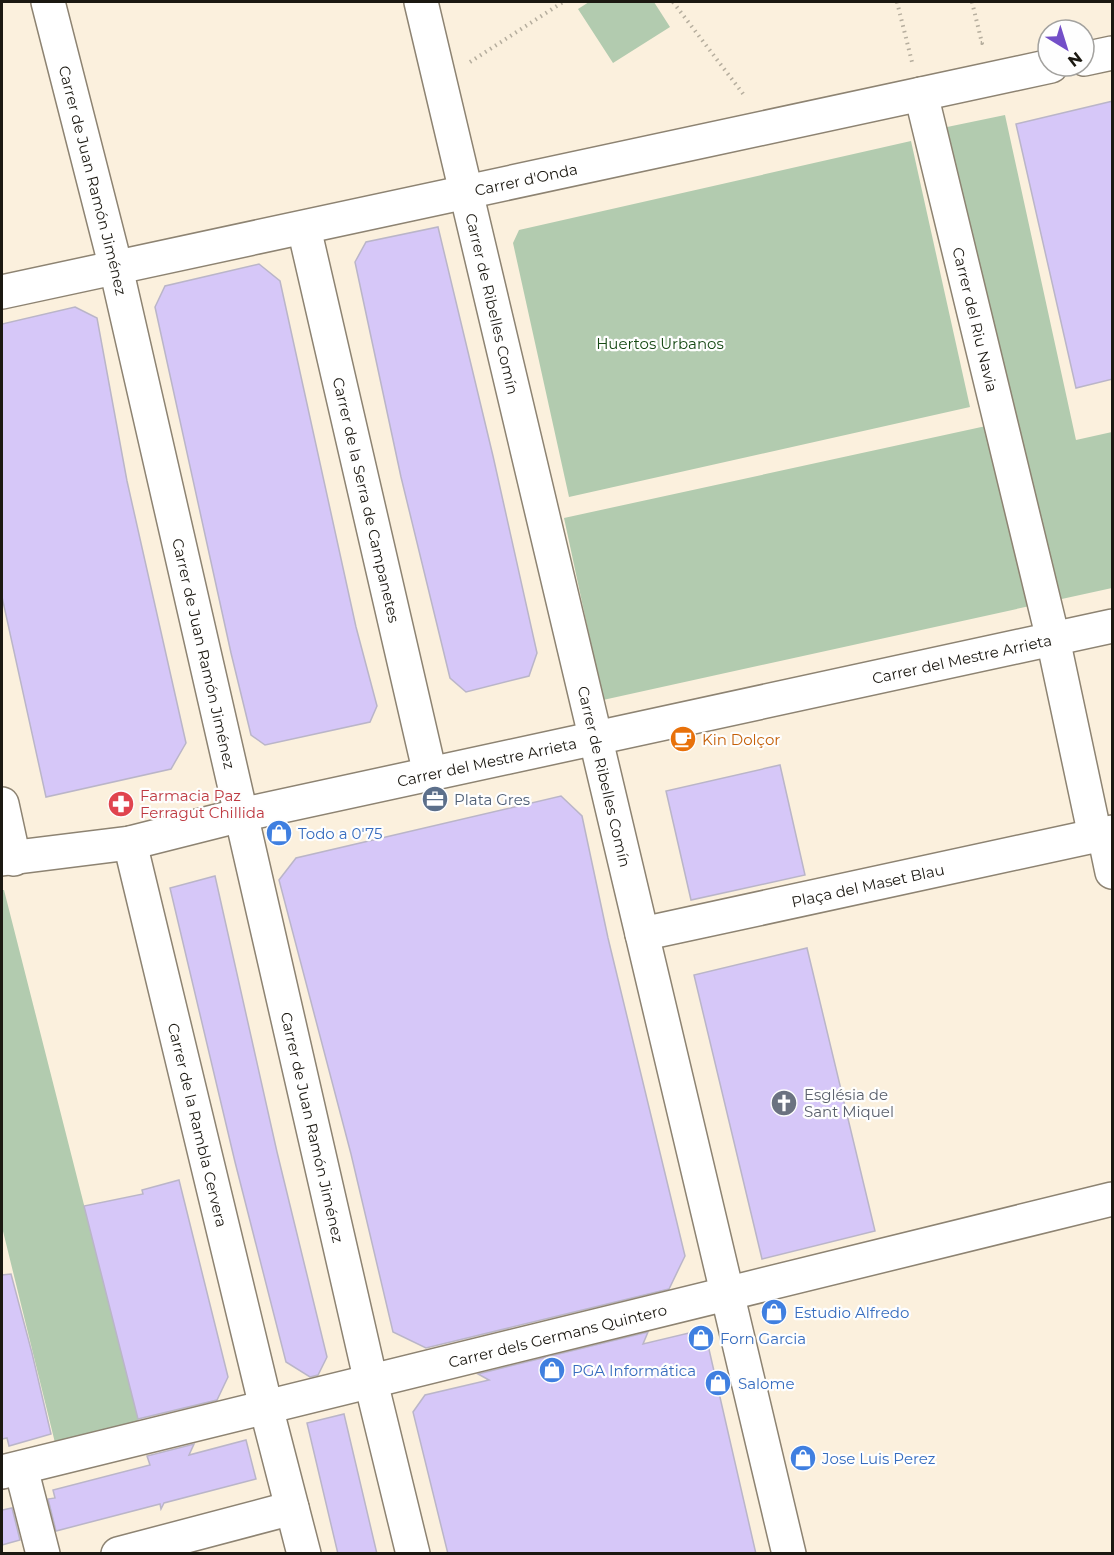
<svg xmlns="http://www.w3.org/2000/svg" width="1114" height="1555" font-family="Montserrat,sans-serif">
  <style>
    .green { fill: #b2cbaf }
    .building { fill: #d6c7f8; stroke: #bab5c8; stroke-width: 1.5 }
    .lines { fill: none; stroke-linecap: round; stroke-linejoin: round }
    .minor-casing { stroke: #8d8372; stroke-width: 36 }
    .path { stroke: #b6ae9e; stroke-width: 4; stroke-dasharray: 1.5 4.5; stroke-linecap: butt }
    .minor { stroke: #fff; stroke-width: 33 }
    .labels { text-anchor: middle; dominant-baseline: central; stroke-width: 4.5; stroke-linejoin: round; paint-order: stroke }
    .street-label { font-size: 15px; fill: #1b1811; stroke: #fefefe }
    .park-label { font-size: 15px; fill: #164914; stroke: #fefefe }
    .food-label { font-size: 15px; fill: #c56008; stroke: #fefefe; text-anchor: start }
    .health-label { font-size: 15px; fill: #be3a42; stroke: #fefefe; text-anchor: start }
    .service-label { font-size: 15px; fill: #4e5e75; stroke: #fefefe; text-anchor: start }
    .shop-label { font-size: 15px; fill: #366cbe; stroke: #fefefe; text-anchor: start }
    .worship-label { font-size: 15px; fill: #5b616d; stroke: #fefefe; text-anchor: start }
  </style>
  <rect width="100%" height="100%" fill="#fbf0dd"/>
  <path class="green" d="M589 2H654L670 27 613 63 578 9Z
    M1005 115 1076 440 1112 432V588L603 700 564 518 986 426 923 132Z
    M911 141 970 407 569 497 513 243 519 230Z
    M2 890H4L143 1437 59 1459 2 1227Z"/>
  <path class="building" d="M1113 101V379L1076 388 1016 124Z
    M438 227 493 456 537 653 529 676 466 692 450 678 401 477 355 262 366 242Z
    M259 264 280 281 356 627 377 706 370 722 265 745 251 735 231 653 155 307 165 286Z
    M75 307 97 318 127 481 186 743 171 769 46 797 2 597V324Z
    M780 765 805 875 691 900 666 791Z
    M561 796 582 816 608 938 685 1256 669 1289 426 1348 393 1332 351 1154 279 880 296 858Z
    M215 876 277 1152 327 1357 318 1375 310 1377 286 1362 235 1162 170 888Z
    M807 948 875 1231 762 1259 694 975Z
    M179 1180 228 1377 217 1400 138 1419 84 1206 143 1194 142 1190Z
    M11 1274 32 1353 51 1434 9 1446 7 1438 2 1439V1275Z
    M648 1332 643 1344 693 1332 708 1345 756 1554H448L413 1412 425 1395 489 1380 478 1374Z
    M344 1414 377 1554H338L307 1423Z
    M246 1440 256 1479 164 1503 161 1509 160 1504 56 1531 48 1499 55 1498 53 1490 150 1465 147 1456 194 1444 189 1455Z
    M12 1508 20 1540 2 1545V1510Z"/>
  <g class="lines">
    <defs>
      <g id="minor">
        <path id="s1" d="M48 2 116 268 371 1382 413 1554"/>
        <path id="s2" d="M421 2 789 1554"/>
        <path d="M1084 59 1112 53"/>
        <path id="s3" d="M921 94 1053 639 1095 836"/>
        <path id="s4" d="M304 228 430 774"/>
        <path id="s5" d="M2 292 1051 66"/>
        <path d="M2 804 14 859"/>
        <path d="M1104 834 1112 872"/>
        <path id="s6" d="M130 843 266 1407 304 1554"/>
        <path id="s7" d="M2 859 130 843 241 815 1112 626"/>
        <path id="s8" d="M642 934 1112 832"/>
        <path d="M21 1468 43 1554"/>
        <path id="s9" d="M2 1472 1112 1199"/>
        <path d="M118 1554 292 1508"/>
      </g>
    </defs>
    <use href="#minor" class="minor-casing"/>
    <path class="path" d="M673 2 744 95
      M897 2 912 62
      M972 2 982 43H980
      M470 62 563 2"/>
    <use href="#minor" class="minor"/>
  </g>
  <defs>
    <symbol id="cafe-disc" viewBox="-11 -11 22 22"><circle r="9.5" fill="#e8710a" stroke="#fefefe"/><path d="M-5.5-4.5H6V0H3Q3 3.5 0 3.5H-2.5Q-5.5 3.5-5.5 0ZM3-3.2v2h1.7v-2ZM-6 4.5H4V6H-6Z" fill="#fff"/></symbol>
    <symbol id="office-disc" viewBox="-11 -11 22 22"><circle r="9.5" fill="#5c6f8a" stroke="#fefefe"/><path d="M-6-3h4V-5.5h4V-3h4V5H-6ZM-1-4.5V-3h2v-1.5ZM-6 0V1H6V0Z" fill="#fff"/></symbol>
    <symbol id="pharmacy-disc" viewBox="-11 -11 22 22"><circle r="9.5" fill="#e0444e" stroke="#fefefe"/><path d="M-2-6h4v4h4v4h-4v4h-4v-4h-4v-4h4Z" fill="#fff"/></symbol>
    <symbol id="shop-disc" viewBox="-11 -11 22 22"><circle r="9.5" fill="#3f7fe0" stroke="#fefefe"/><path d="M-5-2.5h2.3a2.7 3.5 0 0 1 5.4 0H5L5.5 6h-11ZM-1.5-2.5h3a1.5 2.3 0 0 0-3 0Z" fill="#fff"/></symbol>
    <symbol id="church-disc" viewBox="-11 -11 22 22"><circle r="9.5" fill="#6b7280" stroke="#fefefe"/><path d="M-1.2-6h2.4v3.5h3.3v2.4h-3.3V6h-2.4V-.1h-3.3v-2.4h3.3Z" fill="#fff"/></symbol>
  </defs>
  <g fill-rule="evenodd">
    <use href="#cafe-disc" x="668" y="724" width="30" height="30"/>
    <use href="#office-disc" x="420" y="784" width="30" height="30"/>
    <use href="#pharmacy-disc" x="106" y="789" width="30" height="30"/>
    <use href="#shop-disc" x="264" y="818" width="30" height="30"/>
    <use href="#church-disc" x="769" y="1088" width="30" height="30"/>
    <use href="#shop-disc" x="759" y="1297" width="30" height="30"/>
    <use href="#shop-disc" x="686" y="1323" width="30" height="30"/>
    <use href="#shop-disc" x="537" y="1355" width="30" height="30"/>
    <use href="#shop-disc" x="703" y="1368" width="30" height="30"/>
    <use href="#shop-disc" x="788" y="1443" width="30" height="30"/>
  </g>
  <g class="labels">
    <g class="street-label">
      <text stroke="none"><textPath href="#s5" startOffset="536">Carrer d'Onda</textPath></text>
      <text stroke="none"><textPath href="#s1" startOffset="184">Carrer de Juan Ramón Jiménez</textPath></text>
      <text stroke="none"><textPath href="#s2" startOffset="310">Carrer de Ribelles Comín</textPath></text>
      <text stroke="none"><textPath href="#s3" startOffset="232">Carrer del Riu Navia</textPath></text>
      <text stroke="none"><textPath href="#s4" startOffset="279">Carrer de la Serra de Campanetes</textPath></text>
      <text stroke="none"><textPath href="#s1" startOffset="670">Carrer de Juan Ramón Jiménez</textPath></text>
      <text stroke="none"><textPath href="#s7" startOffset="981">Carrer del Mestre Arrieta</textPath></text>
      <text stroke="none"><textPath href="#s7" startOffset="495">Carrer del Mestre Arrieta</textPath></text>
      <text stroke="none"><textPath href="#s2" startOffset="796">Carrer de Ribelles Comín</textPath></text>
      <text stroke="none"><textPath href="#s8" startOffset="231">Plaça del Maset Blau</textPath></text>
      <text stroke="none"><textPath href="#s6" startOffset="290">Carrer de la Rambla Cervera</textPath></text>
      <text stroke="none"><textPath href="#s1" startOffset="1156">Carrer de Juan Ramón Jiménez</textPath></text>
      <text stroke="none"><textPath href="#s9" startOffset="572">Carrer dels Germans Quintero</textPath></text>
    </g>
    <g class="park-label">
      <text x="660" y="343">Huertos Urbanos</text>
    </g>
    <g class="food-label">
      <text x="702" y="739">Kin Dolçor</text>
    </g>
    <g class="health-label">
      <text x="140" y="795">Farmacia Paz<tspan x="140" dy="17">Ferragut Chillida</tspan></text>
    </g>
    <g class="service-label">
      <text x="454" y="799">Plata Gres</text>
    </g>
    <g class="shop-label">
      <text x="298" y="833">Todo a 0'75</text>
      <text x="794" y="1312">Estudio Alfredo</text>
      <text x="720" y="1338">Forn Garcia</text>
      <text x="572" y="1370">PGA Informática</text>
      <text x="738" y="1383">Salome</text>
      <text x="822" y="1458">Jose Luis Perez</text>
    </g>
    <g class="worship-label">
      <text x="804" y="1094">Església de<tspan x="804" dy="17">Sant Miquel</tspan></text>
    </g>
  </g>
  <rect width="1114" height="1555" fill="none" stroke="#1b1811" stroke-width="6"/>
  <g transform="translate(1066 48) rotate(142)"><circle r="28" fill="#fefefe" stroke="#a3a29f" stroke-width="1.5"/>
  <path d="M0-4.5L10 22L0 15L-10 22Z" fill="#734fc8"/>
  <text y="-9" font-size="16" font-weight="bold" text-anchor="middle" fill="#1b1811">N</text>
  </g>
</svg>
